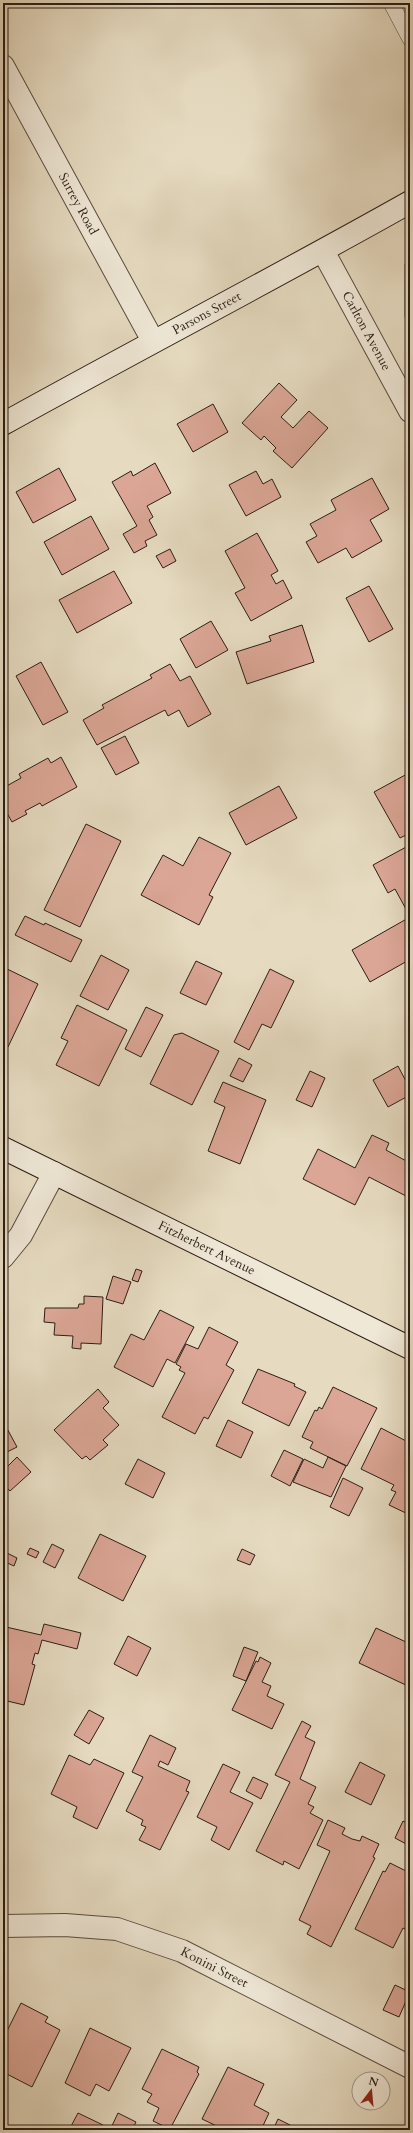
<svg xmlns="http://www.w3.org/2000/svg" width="413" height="2133" font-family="Cardo,serif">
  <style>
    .green { fill: #b0c197; stroke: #6e6f56 }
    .building { fill: #dba696; stroke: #2c1d15 }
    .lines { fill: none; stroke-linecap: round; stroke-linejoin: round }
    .service-casing { stroke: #5a4c40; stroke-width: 16 }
    .minor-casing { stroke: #5a4c40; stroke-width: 24 }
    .tertiary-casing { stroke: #5a4c40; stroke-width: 24 }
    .secondary-casing { stroke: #2c1d15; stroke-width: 24 }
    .service { stroke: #efe8d7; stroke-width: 15 }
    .minor { stroke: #efe8d7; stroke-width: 22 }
    .tertiary { stroke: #efe8d7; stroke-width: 22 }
    .secondary { stroke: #efe8d7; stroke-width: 22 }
    .labels { text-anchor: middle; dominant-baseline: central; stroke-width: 3; stroke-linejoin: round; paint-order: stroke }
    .street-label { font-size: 13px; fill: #2c1d15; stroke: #efe8d7 }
  </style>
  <rect width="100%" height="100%" fill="#e6dbc1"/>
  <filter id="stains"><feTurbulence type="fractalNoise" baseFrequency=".005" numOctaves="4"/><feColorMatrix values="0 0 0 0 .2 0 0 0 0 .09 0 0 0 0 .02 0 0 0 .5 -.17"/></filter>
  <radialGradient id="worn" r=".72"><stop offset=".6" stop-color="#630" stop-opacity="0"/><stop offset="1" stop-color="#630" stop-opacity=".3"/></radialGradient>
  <path class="green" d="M410 259V325L405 317V264Z"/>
  <path class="building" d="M279 383 297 400 281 417 293 428 309 411 328 428 292 468 273 451 276 448 264 436 261 440 242 423Z
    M213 404 228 432 193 452 177 424Z
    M155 463 171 493 147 506 153 517 149 520 157 535 145 541 147 546 134 553 123 534 137 526 112 482 131 471 133 476Z
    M59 468 76 500 33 523 16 492Z
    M256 471 263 484 272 479 281 497 246 516 229 485Z
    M372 478 389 509 370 520 382 541 352 558 346 548 318 563 306 542 317 536 310 524 336 510 331 500Z
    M91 516 109 549 62 575 44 542Z
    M257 533 278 571 271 575 276 584 283 580 292 598 251 621 235 593 245 588 225 551Z
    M170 549 176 561 163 568 156 556Z
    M114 571 132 603 77 633 59 600Z
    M369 586 393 629 369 642 346 598Z
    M211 621 228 650 196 668 180 639Z
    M302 625 314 662 247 684 236 652 271 641 269 636Z
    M41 662 68 712 43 725 16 676Z
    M170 664 180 681 190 676 211 714 188 727 179 710 168 716 165 710 97 745 83 720 104 708 102 705 152 678 150 675Z
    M125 736 139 763 116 775 101 748Z
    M61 757 77 787 42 806 40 803 25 811 27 814 12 822 3 806V788L21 778 19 774 48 758 51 763Z
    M407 774 410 779V833L400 838 374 792Z
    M279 786 297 818 246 845 229 813Z
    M86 824 121 841 80 927 44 910Z
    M199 837 231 853 209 895 213 897 199 925 141 895 163 855 183 866Z
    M408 846 410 851V909L407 911 395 889 388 893 373 865Z
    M25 916 44 925 45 923 82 940 71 962 15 935Z
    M410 917V962L409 960 370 982 352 950Z
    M101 955 129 970 108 1010 80 996Z
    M196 961 222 973 206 1005 180 993Z
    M3 967 38 984 8 1047 3 1044Z
    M270 969 294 981 271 1028 262 1024 249 1050 234 1042Z
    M77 1005 127 1030 99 1086 56 1065 68 1041 61 1038Z
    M146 1007 163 1015 141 1057 125 1049Z
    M182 1033 219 1051 192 1105 150 1084 174 1035Z
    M239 1058 252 1065 243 1082 230 1076Z
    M398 1066 410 1089V1095L388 1107 373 1080Z
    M310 1071 325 1078 312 1107 296 1100Z
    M223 1082 266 1100 240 1164 208 1151 225 1107 214 1102Z
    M372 1135 389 1143 386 1150 410 1163V1188L406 1196 369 1177 355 1205 303 1179 318 1149 355 1168Z
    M136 1269 142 1271 138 1282 132 1280Z
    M113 1276 131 1282 123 1304 106 1299Z
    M84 1296 103 1297 101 1344 81 1343V1349L72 1348 73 1336 54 1335 55 1323 44 1322 45 1308H78L79 1304H84Z
    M160 1310 194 1327 175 1363 167 1359 153 1387 114 1367 131 1334 144 1340Z
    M209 1327 238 1342 226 1365 234 1370 208 1419 204 1417 195 1434 162 1417 185 1373 179 1370 181 1367 176 1364 186 1344 198 1349Z
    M258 1369 295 1384 294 1386 306 1392 289 1426 242 1403Z
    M333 1387 377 1408 347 1466 310 1448 313 1442 302 1437 315 1410 317 1411 319 1407 322 1409Z
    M98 1389 109 1402 103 1408 119 1425 103 1440 108 1445 90 1460 86 1456 82 1459 54 1430Z
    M228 1420 253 1432 241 1458 216 1446Z
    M3 1421 17 1447 3 1454Z
    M381 1428 410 1443V1515L389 1505 396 1492 391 1490 394 1485 361 1469Z
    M284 1450 303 1459 290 1486 271 1476Z
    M17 1457 31 1472 10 1491 3 1484V1471Z
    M328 1457 346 1466 331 1497 293 1482 304 1459 323 1468Z
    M138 1459 165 1473 153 1498 125 1484Z
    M343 1478 363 1488 349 1516 330 1507Z
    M100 1534 146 1556 123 1601 78 1578Z
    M52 1544 64 1550 55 1568 43 1562Z
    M30 1548 39 1552 36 1558 27 1554Z
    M242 1549 255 1555 250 1565 237 1560Z
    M3 1551 17 1558 14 1566 3 1561Z
    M44 1624 81 1633 77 1649 42 1640 38 1654 35 1653 32 1664 35 1665 24 1705 3 1700V1640L6 1627 41 1635Z
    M376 1628 406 1642 410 1635V1687L359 1663Z
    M128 1636 151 1648 137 1676 114 1664Z
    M244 1647 258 1652 246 1681 233 1676Z
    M260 1657 271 1663 262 1682 271 1686 267 1696 284 1704 272 1729 232 1710 256 1661 258 1662Z
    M89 1710 104 1718 89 1744 74 1735Z
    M302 1721 311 1726 305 1737 315 1742 300 1779 316 1787 308 1804 314 1807 310 1813 323 1820 299 1869 284 1861 283 1865 256 1851 290 1782 275 1775Z
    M150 1735 176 1748 168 1765 160 1761 158 1766 190 1781 186 1791 189 1792 160 1850 139 1840 146 1827 141 1825 143 1820 126 1811 143 1777 132 1772Z
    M69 1755 90 1765 94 1759 124 1773 97 1829 73 1817 77 1807 51 1794Z
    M360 1762 385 1775 371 1805 345 1792Z
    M223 1764 240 1772 230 1792 253 1803 229 1850 211 1840 217 1827 197 1817Z
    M253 1777 268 1784 261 1799 246 1791Z
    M328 1820 345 1828 342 1834 352 1839 360 1841 362 1836 379 1844 373 1857 375 1858 331 1947 307 1934 311 1926 299 1920 330 1851 317 1845Z
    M403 1821 410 1825V1846L395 1838Z
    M390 1863 410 1873V1928L409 1931 403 1928 393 1948 355 1929 383 1871 385 1872Z
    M395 1985 410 1992 399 2017 383 2010Z
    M21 2003 48 2017 45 2022 60 2030 32 2087 3 2072V2039Z
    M90 2028 131 2048 109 2091 96 2084 90 2096 65 2083Z
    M162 2049 199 2067 197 2072 199 2074 170 2129 153 2121 159 2108 147 2102 152 2094 142 2089Z
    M228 2067 264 2084 254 2105 269 2113 261 2130H225L202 2119Z
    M78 2113 103 2125 101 2130H69Z
    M118 2113 136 2122 132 2130H110Z
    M278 2119 300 2130H273Z
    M188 2125 197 2130H185Z"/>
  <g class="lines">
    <defs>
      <path id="service" d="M391 3 410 39"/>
      <g id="minor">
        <path id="s1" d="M3 66 153 341"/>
        <path d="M3 1257 21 1235 54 1173"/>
        <path id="s2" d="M3 1926 65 1925 117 1929 182 1951 410 2067"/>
      </g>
      <g id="tertiary">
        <path id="s3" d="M323 251 410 411"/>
      </g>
      <g id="secondary">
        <path id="s4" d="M3 424C138 349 275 278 410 202"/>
        <path id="s5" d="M3 1148 410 1348"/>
      </g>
    </defs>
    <use href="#service" class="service-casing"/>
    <use href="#minor" class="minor-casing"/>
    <use href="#tertiary" class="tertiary-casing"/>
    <use href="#secondary" class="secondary-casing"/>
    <use href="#service" class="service"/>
    <use href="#minor" class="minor"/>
    <use href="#tertiary" class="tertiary"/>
    <use href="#secondary" class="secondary"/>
  </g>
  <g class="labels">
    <g class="street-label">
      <text stroke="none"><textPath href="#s1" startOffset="157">Surrey Road</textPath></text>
      <text stroke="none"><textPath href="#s4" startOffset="232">Parsons Street</textPath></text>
      <text stroke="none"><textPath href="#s3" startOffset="91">Carlton Avenue</textPath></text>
      <text stroke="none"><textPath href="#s5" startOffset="227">Fitzherbert Avenue</textPath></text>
      <text stroke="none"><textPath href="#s2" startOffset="219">Konini Street</textPath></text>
    </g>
  </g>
  <rect width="413" height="2133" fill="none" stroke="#e6dbc1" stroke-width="16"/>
  <rect x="4" y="4" width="405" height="2125" fill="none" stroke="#2c1d15" stroke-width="2"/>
  <rect x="8" y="8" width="397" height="2117" fill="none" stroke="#2c1d15"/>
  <g transform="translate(371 2091) rotate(16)"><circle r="19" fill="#efe8d7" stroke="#a19789"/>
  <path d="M0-3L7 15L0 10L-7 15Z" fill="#8f2418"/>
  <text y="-6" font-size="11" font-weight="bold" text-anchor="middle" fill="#2c1d15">N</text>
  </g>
  <rect width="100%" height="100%" filter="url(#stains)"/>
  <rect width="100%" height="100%" fill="url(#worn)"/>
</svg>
